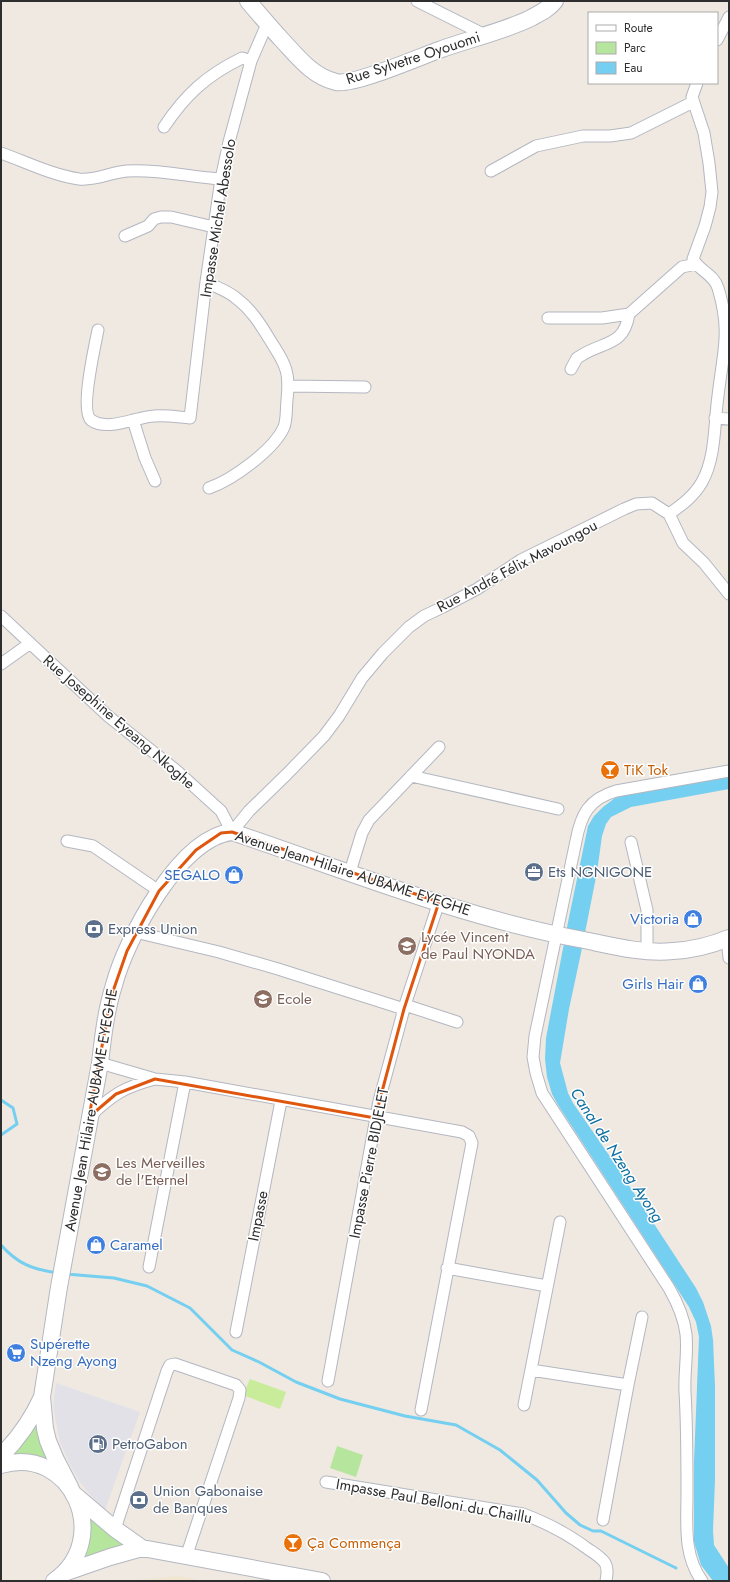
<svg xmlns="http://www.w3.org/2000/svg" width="730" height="1582" font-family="Jost,sans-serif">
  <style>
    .industrial { fill: #e3e1e8 }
    .education { fill: #f0e6d1 }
    .green { fill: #b6e59e }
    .pitch { fill: #c9ec9a }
    .water { fill: #75cff0 }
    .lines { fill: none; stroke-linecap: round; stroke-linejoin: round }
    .stream { stroke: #75cff0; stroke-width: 3 }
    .street-casing { stroke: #b4b7c1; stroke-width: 13 }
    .secondary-casing { stroke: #b4b7c1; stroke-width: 18 }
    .street { stroke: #fff; stroke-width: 11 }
    .secondary { stroke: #fff; stroke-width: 16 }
    .marked { fill: none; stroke: #df570e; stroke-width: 3; stroke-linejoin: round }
    .labels { text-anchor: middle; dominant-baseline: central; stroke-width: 3; stroke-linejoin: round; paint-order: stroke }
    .street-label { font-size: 15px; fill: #2e2e2e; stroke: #fff }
    .food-label { font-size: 15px; fill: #c56008; stroke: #fff; text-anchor: start }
    .service-label { font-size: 15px; fill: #4e5e75; stroke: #fff; text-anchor: start }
    .shop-label { font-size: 15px; fill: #366cbe; stroke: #fff; text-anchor: end }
    .education-label { font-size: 15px; fill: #785e54; stroke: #fff; text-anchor: start }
    .water-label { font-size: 16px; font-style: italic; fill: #0d6fa3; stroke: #fff }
  </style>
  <rect width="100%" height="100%" fill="#efe9e1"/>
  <path class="industrial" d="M56 1383 140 1412 105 1510 92 1497 80 1482 71 1467 60 1442 53 1406Z"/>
  <path class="education" d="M176 1576 193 1578 197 1581H128Z"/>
  <path class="green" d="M37 1416 49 1464 9 1457Z
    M337 1446 363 1455 356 1477 330 1468Z
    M88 1517H92L127 1547 110 1549 79 1559Z"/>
  <path class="pitch" d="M250 1379 286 1392 280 1409 243 1395Z"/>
  <path class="water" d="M729 773V789L631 807 611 817 606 824 602 836 597 872 581 953 569 1009 560 1063 568 1093 573 1103 611 1158 696 1288 703 1302 711 1326 713 1340 715 1386V1480L713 1531 714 1545 729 1568V1581H713L701 1565 694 1542V1462L699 1337 696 1322 689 1307 558 1105 552 1094 547 1077 545 1059 546 1038 568 922 588 826 594 816 603 807 615 798 649 789Z"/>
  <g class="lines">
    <path class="stream" d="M1 1100 13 1108 17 1124 1 1135
      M1 1245C18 1264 32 1269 57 1273
      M66 1274 114 1278 147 1286 190 1308 232 1350 259 1362 296 1382 340 1399 405 1416 456 1425 500 1450 537 1480 566 1513 580 1525 593 1531H601L676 1568"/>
    <defs>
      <path id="street" d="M417 1 485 35
        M717 40 729 17
        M164 127C185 95 207 75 242 58L251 61
        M1 153C26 162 52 175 79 179 96 181 111 172 127 171 159 169 190 177 221 179
        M491 171 536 146 583 136H610L631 133 693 102
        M125 236 148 226 154 219 161 217H171L214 227
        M206 282C216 287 228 291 236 298 251 309 261 325 270 340 276 350 283 359 286 370 289 380 288 390 287 400 286 409 287 419 284 427 274 450 232 480 209 488
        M548 318H602L629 314
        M98 330C95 345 80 411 91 420 107 432 136 417 154 416 166 415 178 417 190 418L206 282 221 179 229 142 251 61 267 24
        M571 369 577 358 582 355C605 341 624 346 629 314L682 267 696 264
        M288 386 365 387
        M715 418 729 419
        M133 420 145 458 155 481
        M669 514C682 505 694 496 702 482 716 457 714 424 718 396 720 377 724 358 725 339 726 322 723 304 718 288 714 274 699 271 693 259L705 226 710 207 712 192 709 163 704 133 692 97 697 83
        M1 616 108 716 177 771 221 811 232 832 249 811 287 774 324 736 339 716 362 678 383 653 409 627 424 616 443 607 477 589 521 560 624 509 636 504 652 503 669 514 683 543 704 563 729 594
        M1 664 29 644
        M411 776 558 809
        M67 841 93 846 159 891
        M631 842 647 910V951
        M350 872 362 833 369 820 439 747
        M135 932 219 952 278 969 404 1009
        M727 939 729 958
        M405 1005 457 1022
        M100 1063 155 1079 185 1082 462 1132 469 1136 472 1143 421 1410
        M89 1117C112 1095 124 1087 155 1079
        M149 1267 185 1082
        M447 1268 547 1286
        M236 1332 281 1101
        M531 1370 628 1385
        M328 1381 379 1101 405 1005 439 902
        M524 1405 560 1222
        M326 1482 523 1514C547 1523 567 1533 588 1549 594 1553 601 1557 605 1563 608 1568 607 1576 606 1581
        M603 1520 628 1385 642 1317
        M115 1529 167 1371 170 1365 175 1364 236 1385 240 1390 239 1398 186 1557
        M702 1581C683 1555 687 1523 687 1493 687 1459 687 1425 685 1392 684 1373 688 1353 686 1334 684 1317 677 1302 669 1288L542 1093 536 1073 533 1057 535 1036 576 841C581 814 589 799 616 791L729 771"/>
      <path id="secondary" d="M248 1C259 14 270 27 282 40 298 57 312 76 336 82 353 86 419 57 439 50 469 39 502 32 531 18 540 13 549 9 555 1
        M1 1456C18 1439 32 1419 42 1397
        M1 1465C71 1444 114 1539 54 1581
        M70 1487 56 1460 48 1441 45 1429 42 1397 59 1287 100 1063C103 1037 106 1010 114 985 126 939 180 837 232 832 348 871 463 918 584 940 613 946 643 954 673 951 692 950 712 945 729 938
        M75 1495 115 1529 142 1548 322 1581
        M64 1573 110 1557 142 1548"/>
    </defs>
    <use href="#street" class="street-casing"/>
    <use href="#secondary" class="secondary-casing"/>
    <use href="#street" class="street"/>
    <use href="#secondary" class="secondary"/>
  </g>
  <path class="marked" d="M232 832 439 902 404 1009 375 1118 155 1079 116 1094 89 1117 111 997 127 951 159 891 196 850 221 833Z"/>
  <defs>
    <symbol id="bar-disc" viewBox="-11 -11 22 22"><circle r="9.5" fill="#e8710a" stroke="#fff"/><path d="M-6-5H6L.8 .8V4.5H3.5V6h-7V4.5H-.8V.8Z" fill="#fff"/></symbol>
    <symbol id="office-disc" viewBox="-11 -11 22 22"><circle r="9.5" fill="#5c6f8a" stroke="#fff"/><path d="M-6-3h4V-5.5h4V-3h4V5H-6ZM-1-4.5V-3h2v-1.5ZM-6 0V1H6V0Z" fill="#fff"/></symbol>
    <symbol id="shop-disc" viewBox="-11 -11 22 22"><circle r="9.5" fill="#3f7fe0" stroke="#fff"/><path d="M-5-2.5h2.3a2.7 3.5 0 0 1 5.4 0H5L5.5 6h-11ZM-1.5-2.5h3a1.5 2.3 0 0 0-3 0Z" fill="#fff"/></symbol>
    <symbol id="bank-disc" viewBox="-11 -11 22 22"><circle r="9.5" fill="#5c6f8a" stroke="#fff"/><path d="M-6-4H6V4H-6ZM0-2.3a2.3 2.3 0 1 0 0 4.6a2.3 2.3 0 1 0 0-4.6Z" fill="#fff"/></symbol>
    <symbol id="school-disc" viewBox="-11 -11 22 22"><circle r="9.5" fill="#8d6e63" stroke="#fff"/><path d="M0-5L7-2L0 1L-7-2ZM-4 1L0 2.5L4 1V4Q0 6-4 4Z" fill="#fff"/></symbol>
    <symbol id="supermarket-disc" viewBox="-11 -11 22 22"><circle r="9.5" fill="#3f7fe0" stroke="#fff"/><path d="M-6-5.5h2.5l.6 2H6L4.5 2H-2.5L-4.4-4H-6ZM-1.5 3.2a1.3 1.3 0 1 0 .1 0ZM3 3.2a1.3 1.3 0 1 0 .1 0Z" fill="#fff"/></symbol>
    <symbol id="fuel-disc" viewBox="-11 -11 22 22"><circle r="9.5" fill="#5c6f8a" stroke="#fff"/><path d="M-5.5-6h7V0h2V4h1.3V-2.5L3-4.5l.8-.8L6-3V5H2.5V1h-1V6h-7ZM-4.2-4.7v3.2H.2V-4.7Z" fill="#fff"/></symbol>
  </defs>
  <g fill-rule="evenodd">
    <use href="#bar-disc" x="599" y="759" width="22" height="22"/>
    <use href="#office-disc" x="523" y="861" width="22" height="22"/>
    <use href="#shop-disc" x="223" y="864" width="22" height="22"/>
    <use href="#shop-disc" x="682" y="908" width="22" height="22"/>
    <use href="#bank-disc" x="83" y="918" width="22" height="22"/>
    <use href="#school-disc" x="396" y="935" width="22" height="22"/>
    <use href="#shop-disc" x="687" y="973" width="22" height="22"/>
    <use href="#school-disc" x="252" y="988" width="22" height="22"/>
    <use href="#school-disc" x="91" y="1161" width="22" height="22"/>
    <use href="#shop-disc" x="85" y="1234" width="22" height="22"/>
    <use href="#supermarket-disc" x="5" y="1342" width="22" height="22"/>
    <use href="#fuel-disc" x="87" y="1433" width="22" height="22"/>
    <use href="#bank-disc" x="128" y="1489" width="22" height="22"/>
    <use href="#bar-disc" x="282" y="1532" width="22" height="22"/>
  </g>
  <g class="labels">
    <g class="street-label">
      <text transform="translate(413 58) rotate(-18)">Rue Sylvetre Oyouomi</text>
      <text transform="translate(218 218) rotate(-81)">Impasse Michel Abessolo</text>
      <text transform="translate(517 566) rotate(-28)">Rue André Félix Mavoungou</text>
      <text transform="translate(119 722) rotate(41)">Rue Josephine Eyeang Nkoghe</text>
      <text transform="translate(353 873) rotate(18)">Avenue Jean Hilaire AUBAME EYEGHE</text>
      <text transform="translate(91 1110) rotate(-80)">Avenue Jean Hilaire AUBAME EYEGHE</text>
      <text transform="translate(369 1163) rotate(-79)">Impasse Pierre BIDJELET</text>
      <text transform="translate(258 1216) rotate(-79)">Impasse</text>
      <text transform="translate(434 1501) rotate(10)">Impasse Paul Belloni du Chaillu</text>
    </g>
    <g class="food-label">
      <text x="624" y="770">TiK Tok</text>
      <text x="307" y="1543">Ça Commença</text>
    </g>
    <g class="service-label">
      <text x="548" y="872">Ets NGNIGONE</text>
      <text x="108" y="929">Express Union</text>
      <text x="112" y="1444">PetroGabon</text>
      <text x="153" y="1491">Union Gabonaise<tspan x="153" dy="17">de Banques</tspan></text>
    </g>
    <g class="shop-label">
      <text x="220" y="875">SEGALO</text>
      <text x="679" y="919">Victoria</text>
      <text x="684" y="984">Girls Hair</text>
      <text x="110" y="1245" text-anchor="start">Caramel</text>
      <text x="30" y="1344" text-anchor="start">Supérette<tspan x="30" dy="17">Nzeng Ayong</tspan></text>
    </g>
    <g class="education-label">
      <text x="421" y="937">Lycée Vincent<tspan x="421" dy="17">de Paul NYONDA</tspan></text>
      <text x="277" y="999">Ecole</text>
      <text x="116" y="1163">Les Merveilles<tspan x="116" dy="17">de l'Eternel</tspan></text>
    </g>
    <g class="water-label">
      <text transform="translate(617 1155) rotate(57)">Canal de Nzeng Ayong</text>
    </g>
  </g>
  <rect width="730" height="1582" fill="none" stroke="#2e2e2e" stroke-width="4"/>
  <rect x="588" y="12" width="130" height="72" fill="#ffffff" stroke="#ababab"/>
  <rect x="596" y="25" width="20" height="6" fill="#ffffff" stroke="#ababab"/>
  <text x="624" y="32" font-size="12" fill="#2e2e2e">Route</text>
  <rect x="596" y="42" width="20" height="12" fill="#b6e59e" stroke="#ababab"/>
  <text x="624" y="52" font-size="12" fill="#2e2e2e">Parc</text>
  <rect x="596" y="62" width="20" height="12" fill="#75cff0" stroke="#ababab"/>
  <text x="624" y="72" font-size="12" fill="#2e2e2e">Eau</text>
</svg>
